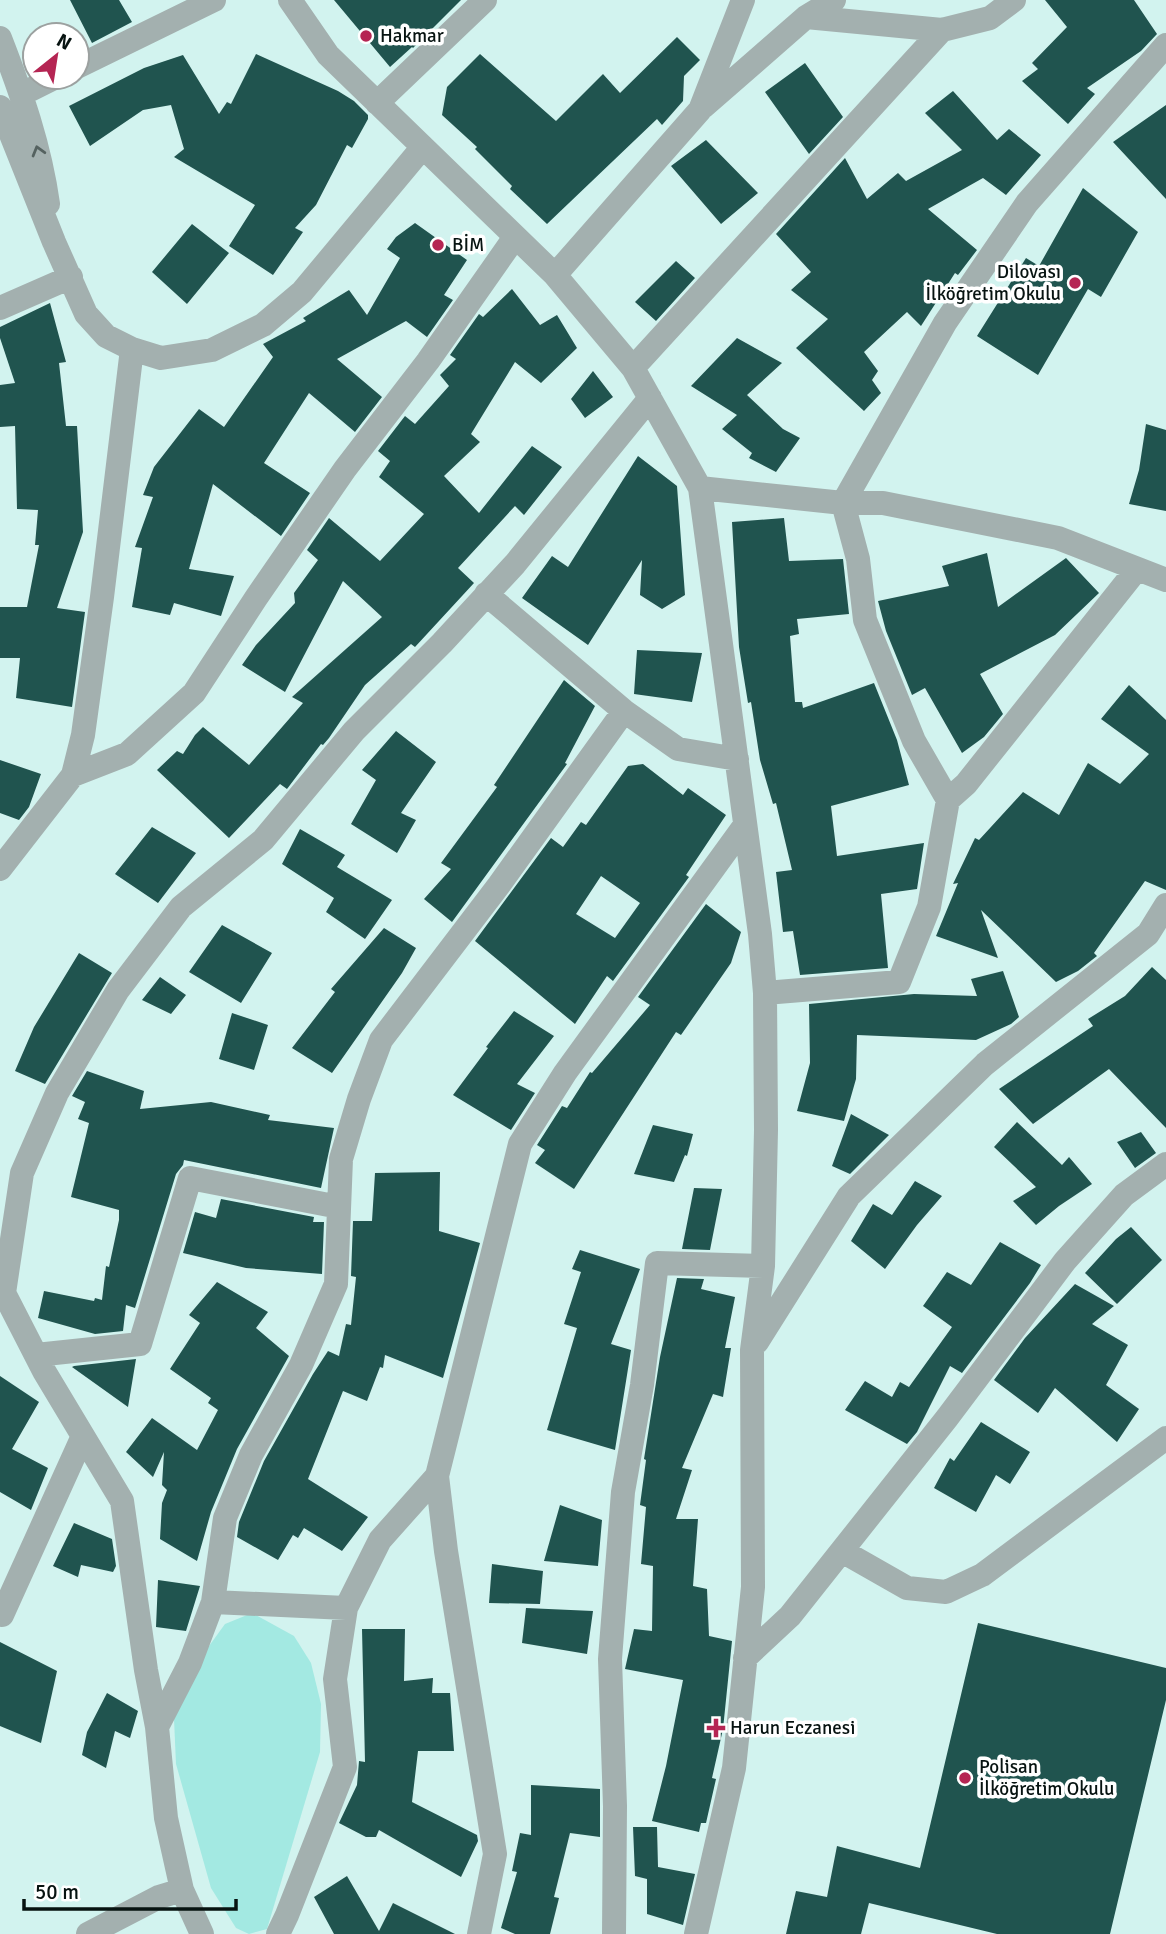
<svg xmlns="http://www.w3.org/2000/svg" width="1166" height="1934" font-family="Signika,sans-serif">
  <style>
    .green { fill: #a3e9e2 }
    .building { fill: #20544f; fill-rule: evenodd }
    .lines { fill: none; stroke-linecap: round; stroke-linejoin: round }
    .minor { stroke: #a3b0af; stroke-width: 24 }
    .oneway { stroke: #556260 }
    .poi-dot { fill: #b52553; stroke: #fff; stroke-width: 2.5 }
    .labels { text-anchor: middle; dominant-baseline: central; stroke-width: 7; stroke-linejoin: round; paint-order: stroke }
    .poi-label { font-size: 19px; fill: #071311; stroke: #fff; text-anchor: start }
  </style>
  <rect width="100%" height="100%" fill="#d2f3ef"/>
  <path class="green" d="M252 1613 294 1636 311 1663 321 1704 320 1752 267 1929 249 1934 236 1928 211 1888 176 1764 174 1719 204 1653 225 1624Z"/>
  <path class="building" d="M70 0H119L132 22 92 43Z
    M334 0H461L413 48 412 47 390 67Z
    M1045 0H1134L1157 34 1141 51 1087 88 1095 94 1068 124 1022 81 1038 69 1032 63 1067 27Z
    M677 37 700 60 684 76 683 101 662 125 657 119 547 224 510 189 512 186 475 149 477 147 442 115 447 87 480 54 556 121 603 74 620 93Z
    M256 54 338 91 354 101 368 115V119L352 148 347 145 316 205 295 228 303 232 273 275 229 246 255 205 174 157 184 149 171 105 143 110 90 146 69 106 144 68 183 55 219 114 227 102 231 104Z
    M805 63 843 117 809 154 765 92Z
    M953 91 997 140 1009 129 1041 155 1006 195 983 178 928 209 977 250 958 275 955 273 921 326 907 312 864 352 878 371 872 380 881 393 864 411 796 348 828 319 791 290 811 272 776 234 845 158 867 199 898 173 906 181 962 150 925 113Z
    M1166 105V199L1113 142Z
    M706 140 758 193 721 224 671 166Z
    M1083 188 1138 232 1101 297 1088 289 1038 375 977 336 1026 258 1039 266Z
    M415 223 467 260 444 295 453 300 427 337 406 321 337 359 382 397 355 432 309 393 264 463 310 493 281 536 213 484 189 569 234 576 221 616 174 603 170 615 132 607 142 548 135 547 153 497 143 495 154 467 199 409 224 427 273 357 263 344 306 321 303 318 349 290 367 315 400 258 387 249 396 237Z
    M192 224 229 253 187 304 152 272Z
    M676 261 695 278 656 321 635 302Z
    M512 289 540 325 557 315 577 348 541 383 515 362 471 434 480 442 444 476 479 513 532 446 562 467 524 515 515 506 458 568 474 583 415 647 411 644 365 685 329 738 323 745 321 744 287 789 280 784 229 838 157 770 177 751 183 754 195 735 203 727 249 765 303 703 292 697 382 617 343 581 285 692 242 665 256 645 295 603 294 593 318 560 307 550 329 518 380 561 424 514 379 477 390 461 378 451 405 416 415 424 449 386 440 375 456 359 450 355 479 314 483 317Z
    M50 303 66 362 59 363 66 426H77L83 532 57 608 85 612 72 707 16 698 20 658H0V607H27L39 545H35L38 510 17 509 15 426 0 427V385L15 383 0 338V327Z
    M737 338 782 363 747 395 783 429 800 438 776 472 749 458 752 453 722 429 737 415 691 386Z
    M593 371 613 397 585 418 571 399Z
    M1146 424 1166 430V511L1129 504 1139 470Z
    M638 456 677 486 685 595 662 609 640 595 642 560 588 645 522 598 552 556 568 567Z
    M784 518 789 561 843 559 849 614 797 619 799 634 790 636 795 702H802L803 708 874 683 897 740 909 785 831 806 837 856 924 843 917 889 881 894 888 968 800 975 793 931 783 932 776 872 792 870 776 803 773 804 760 760 751 702 748 703 739 647 732 522Z
    M987 553 998 607 1066 558 1099 593 1055 635 980 674 1003 714 984 737 962 753 925 688 912 695 886 631 878 601 949 586 942 566Z
    M637 650 702 653 692 702 634 694Z
    M564 680 595 706 565 763 567 764 452 922 424 899 451 869 441 863 497 787 494 785Z
    M1129 685 1166 720V890L1145 881 1094 953 1097 956 1078 971 1056 982 981 910 998 958 936 936 958 883 953 884 975 838 979 840 1023 792 1059 815 1088 763 1120 784 1149 754 1101 719Z
    M396 731 436 762 401 813 416 820 397 853 351 824 376 780 362 770Z
    M0 760 41 774 29 807 19 820 0 813Z
    M643 764 683 795 688 788 726 815 686 875 689 877 613 981 607 976 575 1024 475 941 551 838 563 847 581 822 586 825 628 766ZM601 876 640 903 615 938 576 914Z
    M152 827 196 853 158 903 115 874Z
    M300 829 345 855 337 867 392 900 365 939 326 912 334 898 282 864Z
    M706 904 741 932 731 963 681 1035 676 1032 574 1189 535 1163 545 1150 537 1145 562 1106 567 1108 590 1072 592 1073 650 1005 638 997Z
    M222 925 272 953 241 1003 189 972Z
    M384 928 416 948 402 973 332 1073 292 1048 335 992 331 989Z
    M79 953 112 973 45 1084 15 1071 34 1027Z
    M1152 967 1166 980V1128L1109 1069 1033 1124 999 1089 1093 1026 1088 1019 1125 996Z
    M1003 971 1019 1017 1011 1024 976 1040 857 1035 856 1079 844 1121 797 1111 810 1063 809 1004 914 994 977 996 971 979Z
    M160 977 186 995 171 1014 142 1000Z
    M514 1011 554 1036 517 1084 535 1093 511 1130 453 1095 488 1048 486 1047Z
    M232 1013 268 1025 254 1070 219 1059Z
    M87 1071 144 1091 140 1109 211 1102 270 1115 268 1120 334 1128 321 1188 184 1160 183 1165 176 1174 135 1308 126 1305 123 1331 95 1334 38 1318 44 1291 94 1301 95 1298 102 1300 106 1266 109 1267 119 1220V1210L71 1197 89 1123 78 1119 85 1102 72 1096Z
    M851 1114 889 1135 850 1174 832 1166Z
    M1017 1122 1062 1165 1069 1157 1092 1184 1059 1206 1036 1225 1013 1201 1036 1187 994 1147Z
    M653 1125 693 1134 687 1156 685 1155 674 1182 634 1174Z
    M1141 1132 1156 1153 1135 1168 1117 1142Z
    M440 1172 439 1231 480 1243 443 1378 385 1355 383 1368 380 1367 367 1401 343 1391 308 1479 368 1517 342 1551 304 1528 298 1538 293 1535 278 1560 237 1537 239 1522 264 1461 313 1374 328 1351 339 1356 346 1324 351 1325 356 1277 351 1276 353 1221H372L375 1173Z
    M915 1181 942 1196 917 1225 885 1269 851 1241 873 1204 892 1215Z
    M694 1188 722 1189 710 1250 682 1249Z
    M221 1199 314 1217 313 1222H324L322 1274 246 1268 183 1253 195 1212 216 1218Z
    M1131 1227 1162 1260 1117 1304 1085 1273 1116 1239Z
    M1000 1242 1041 1265 1030 1283 962 1373 950 1366 917 1432 907 1444 845 1410 865 1381 892 1397 900 1382 909 1387 952 1327 923 1306 947 1272 971 1285Z
    M580 1250 640 1269 611 1344 631 1350 615 1450 547 1430 577 1328 564 1324 581 1272 572 1269Z
    M677 1278 704 1279 701 1289 735 1297 725 1348H731L723 1397 713 1394 682 1468 692 1470 676 1519H698L693 1586 707 1589 709 1636 732 1641 723 1729 712 1778 716 1779 706 1823H701L699 1832 652 1821 666 1766 683 1680 625 1669 634 1629 652 1631 653 1566 641 1564 646 1507 640 1505 646 1460 644 1459 660 1357Z
    M217 1282 268 1312 256 1328 289 1356 237 1449 211 1512 197 1561 160 1539 162 1503 167 1490 162 1485 164 1452 153 1477 126 1452 152 1418 197 1450 218 1410 208 1403 211 1398 170 1369 200 1323 189 1315Z
    M1075 1284 1114 1306 1092 1324 1128 1345 1106 1385 1139 1409 1117 1442 1055 1388 1038 1413 994 1380 1025 1338Z
    M136 1359 128 1407 72 1367 74 1366Z
    M0 1376 39 1402 12 1449 48 1468 31 1510 0 1492Z
    M981 1422 1030 1452 1010 1484 996 1475 976 1512 934 1488 950 1458 954 1461Z
    M560 1505 602 1520 598 1566 544 1561Z
    M74 1523 112 1539 116 1566 113 1572 81 1565 78 1577 53 1566Z
    M492 1564 543 1571 540 1604 489 1603Z
    M158 1580 200 1586 186 1631 156 1627Z
    M526 1608 593 1611 587 1654 522 1643Z
    M978 1623 1166 1668V1700L1110 1934H997L869 1903 861 1934H786L796 1891 827 1897 837 1846 920 1868Z
    M362 1629H405L404 1681 433 1678 432 1693H450L454 1751H418L412 1802 477 1835 478 1841 461 1877 379 1830 376 1837H366L339 1823 357 1785 359 1761 365 1762Z
    M0 1642 57 1671 41 1743 0 1726Z
    M107 1693 138 1711 130 1738 115 1731 106 1768 82 1755 87 1732Z
    M531 1785 600 1789V1837L570 1833 554 1897 559 1898 550 1934H515L501 1928 517 1872 512 1871 520 1833 531 1835Z
    M633 1827H657L658 1867 695 1874 683 1925 647 1914V1879L635 1876Z
    M347 1876 379 1931 393 1903 455 1934H334L314 1897Z"/>
  <g class="lines">
    <path class="minor" d="M290 0 328 55 555 275 633 368 700 488 760 934 765 993 766 1130 763 1266 752 1350 753 1587 734 1768 696 1934
      M806 17 942 30 990 18 1014 0
      M0 38C21 92 40 146 48 204
      M77 67 214 0
      M22 94 56 77
      M377 103 485 0
      M0 107 54 242 86 314 106 336 132 349 161 358 212 350 263 325 302 292 422 148
      M703 107 806 17 834 0
      M555 275 700 110 743 0
      M0 308 71 277
      M633 368 942 30
      M700 488 843 503H883L1058 538 1166 580
      M486 594 624 711 678 749 737 759
      M73 775 127 754 194 693 256 598 345 469 428 361 515 237
      M948 800 914 741 865 620 858 559 843 503 945 323 1027 203 1166 45
      M0 869 73 775 83 735 102 597 132 349
      M765 993 899 982 929 907 948 800 966 784 1137 569
      M4 1293 22 1173 57 1093 118 990 181 907 263 840 354 731 442 643 515 564 650 398
      M0 1295 4 1293 44 1371 122 1501 146 1670 157 1727 166 1818 182 1890 202 1934
      M757 1342 849 1196 985 1064 1148 934 1166 905
      M36 1355 140 1344 190 1178 339 1207
      M842 1551 907 1588 946 1592 982 1575 1166 1438
      M213 1602 346 1608
      M2 1615 83 1436
      M745 1658 790 1616 947 1418 1065 1261 1124 1195 1166 1164
      M157 1727 190 1663 213 1602 225 1518 251 1455 301 1365 336 1284 341 1159 359 1099 381 1040 499 885 624 711
      M88 1934 159 1897 182 1890
      M278 1934 287 1915 345 1767 335 1679 346 1608 380 1540 437 1476
      M479 1934 495 1854 446 1551 437 1476 520 1144 565 1073 745 825
      M614 1934 615 1806 610 1659 623 1492 642 1385 657 1263 763 1266"/>
  </g>
  <defs><path id="oneway-chevron" d="M-2-3.5L2.5 0L-2 3.5" fill="none" stroke-width="1.6" stroke-linecap="round" stroke-linejoin="round" transform="scale(1.75)"/></defs>
  <use class="oneway" href="#oneway-chevron" transform="translate(38 151) rotate(-106)"/>
  <g class="poi-dot">
    <circle cx="366" cy="36" r="7"/>
    <circle cx="438" cy="245" r="7"/>
    <circle cx="1075" cy="283" r="7"/>
    <path d="M712.5 1717.5h7v7h7v7h-7v7h-7v-7h-7v-7h7z"/>
    <circle cx="965" cy="1778" r="7"/>
  </g>
  <g class="labels">
    <g class="poi-label">
      <text x="380" y="36">Hakmar</text>
      <text x="452" y="245">BİM</text>
      <text x="1061" y="272" text-anchor="end">Dilovası<tspan x="1061" dy="22">İlköğretim Okulu</tspan></text>
      <text x="730" y="1728">Harun Eczanesi</text>
      <text x="979" y="1767">Polisan<tspan x="979" dy="22">İlköğretim Okulu</tspan></text>
    </g>
  </g>
  <g transform="translate(56 56) rotate(30)"><circle r="33" fill="#ffffff" stroke="#9ca1a0" stroke-width="2"/>
  <path d="M0-5L12 26L0 18L-12 26Z" fill="#b52553"/>
  <text y="-10" font-size="19" font-weight="bold" text-anchor="middle" fill="#071311">N</text>
  </g>
  <path d="M24 1899v10h212v-10" fill="none" stroke="#071311" stroke-width="3.5"/>
  <text x="35" y="1899" font-size="21" fill="#071311" stroke="#ffffff" stroke-width="5" paint-order="stroke">50 m</text>
</svg>
